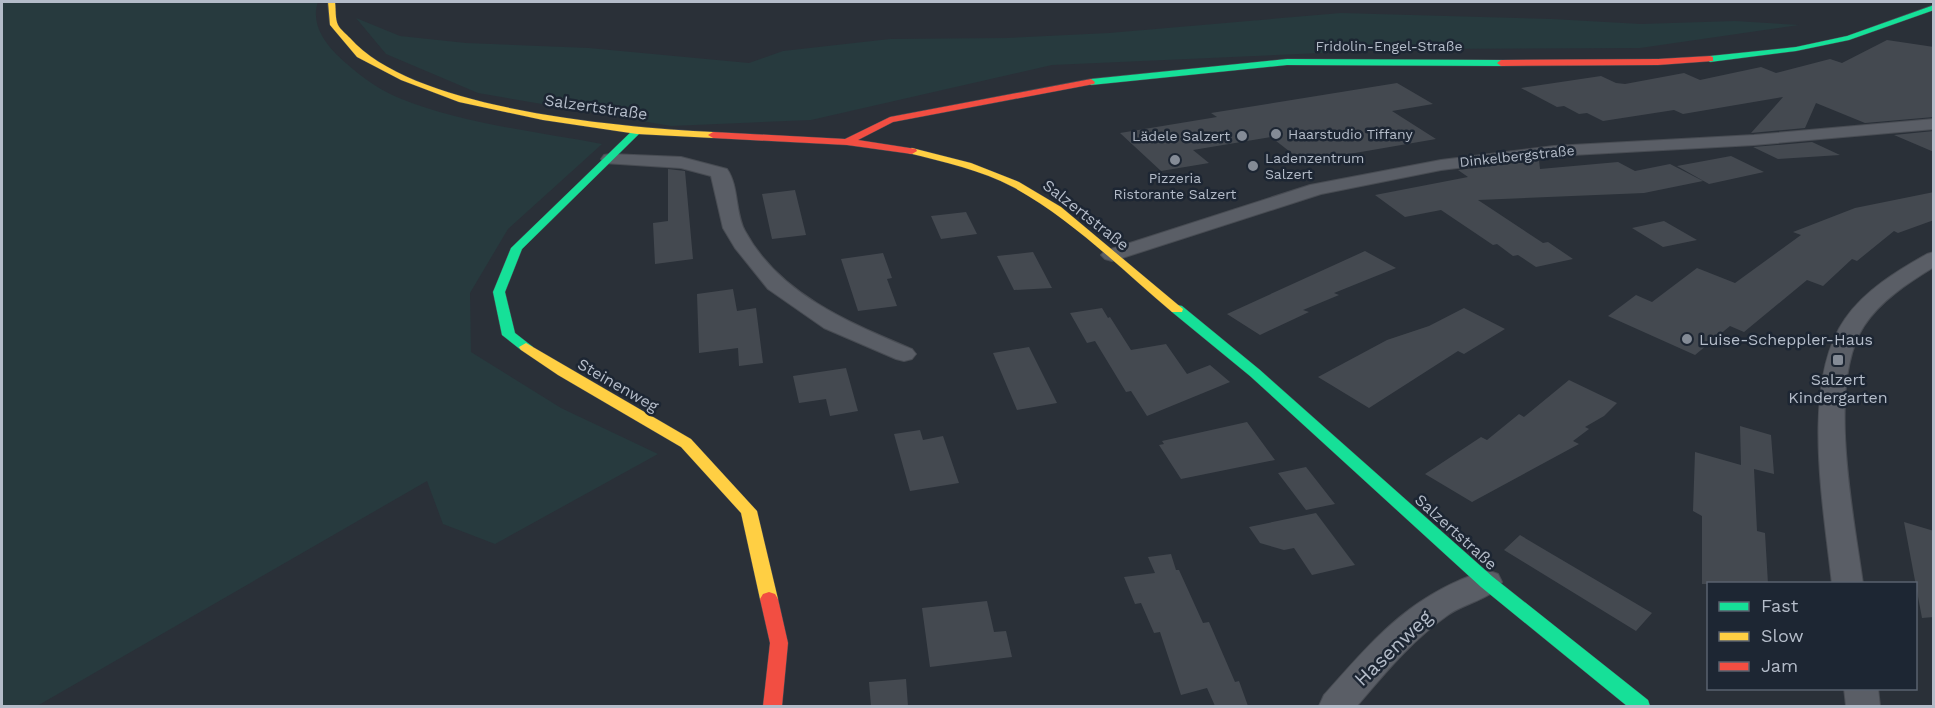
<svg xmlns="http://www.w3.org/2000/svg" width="1935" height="708" font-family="'Work Sans',sans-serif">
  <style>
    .green { fill: #273a3e }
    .building { fill: #444950 }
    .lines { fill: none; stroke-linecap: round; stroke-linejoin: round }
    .street-casing { stroke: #484c53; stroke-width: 2 }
    .fast-casing { stroke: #484c53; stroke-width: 1 }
    .slow-casing { stroke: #484c53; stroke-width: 1 }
    .jam-casing { stroke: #484c53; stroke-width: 1 }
    .street { fill: #5a5e66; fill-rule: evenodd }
    .fast { fill: #16e098; fill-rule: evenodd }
    .slow { fill: #ffcf43; fill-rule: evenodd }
    .jam { fill: #f24e42; fill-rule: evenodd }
    .poi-dot { fill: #848b96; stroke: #1d2633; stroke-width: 2 }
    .labels { text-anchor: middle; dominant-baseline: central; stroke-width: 5; stroke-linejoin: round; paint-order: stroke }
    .far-street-label { font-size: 14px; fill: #b4bcc9; stroke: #1d2633 }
    .far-poi-label { font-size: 14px; fill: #b4bcc9; stroke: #1d2633; text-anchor: start }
    .street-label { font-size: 16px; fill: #b4bcc9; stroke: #1d2633 }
    .poi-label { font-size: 16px; fill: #b4bcc9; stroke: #1d2633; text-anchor: start }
    .near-street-label { font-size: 20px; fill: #b4bcc9; stroke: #1d2633 }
  </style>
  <rect width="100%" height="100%" fill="#2a3038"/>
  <path class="green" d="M2 2H318C311 21 322 40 336 54 355 72 375 88 399 98 460 123 537 132 602 144L508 229 470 293 471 352 561 408 658 454 495 544 443 524 427 481 37 706H2Z
    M1341 13 1552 19 1641 24 1735 21 1799 25 1640 48 1413 49 1052 65 811 120 671 126 478 93 386 54 356 18 400 36 466 43 589 48 749 63 783 51 890 39 1007 38 1109 33Z"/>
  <path class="building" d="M1887 40 1934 47V117L1865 123 1816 103 1805 128 1751 133 1783 97 1683 114 1674 110 1603 121 1587 113 1579 114 1564 106 1557 107 1521 88 1601 76 1616 83 1625 84 1684 73 1700 80 1761 67 1776 73 1830 59 1842 63Z
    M1397 83 1433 104 1392 111 1436 139 1303 162 1271 137 1193 150 1209 163 1161 171 1120 133 1217 117 1211 113Z
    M1934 131V152L1894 135Z
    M1812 142 1840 155 1778 159 1753 147Z
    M1731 156 1764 172 1709 184 1677 166Z
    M1539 160 1540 169 1618 162 1635 171 1670 164 1703 181 1644 193 1478 200 1543 243 1548 242 1573 259 1536 267 1518 255 1513 256 1497 244 1493 245 1441 210 1405 217 1375 195 1468 177 1458 170Z
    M668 169 685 171 693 259 655 264 653 223 668 221Z
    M795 190 806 235 772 239 762 194Z
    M1934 192V220L1898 233 1894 231 1857 261 1852 259 1823 286 1807 280 1744 332 1730 326 1695 355 1608 316 1636 295 1652 302 1697 268 1735 283 1801 235 1793 232 1855 208Z
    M966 212 977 234 941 239 931 216Z
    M1664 221 1697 240 1663 247 1632 228Z
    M1365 251 1396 268 1334 293 1339 295 1303 310 1309 312 1260 335 1227 314Z
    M1033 252 1052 288 1014 290 997 256Z
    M883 253 892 278 887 279 897 306 858 311 841 259Z
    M733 289 737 311 756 308 763 363 739 366 738 348 699 353 697 294Z
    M1102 308 1108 318 1110 317 1131 350 1166 344 1187 374 1210 365 1230 382 1147 416 1131 391 1126 392 1095 341 1087 343 1070 313Z
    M1464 308 1505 329 1464 354 1458 351 1369 408 1318 377 1387 340 1429 326Z
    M1029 347 1057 403 1017 410 993 353Z
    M846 368 858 411 830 416 826 399 799 403 793 376Z
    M1569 380 1617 403 1604 416 1585 427 1589 429 1573 441 1579 444 1472 502 1425 474 1481 437 1487 440 1519 414 1524 417Z
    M1247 422 1275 460 1181 479 1159 445 1164 444 1162 441Z
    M1740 426 1771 435 1774 474 1754 469 1757 531 1765 533 1768 584H1702V516L1693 511 1695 452 1741 465Z
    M920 430 923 440 943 436 959 483 910 491 894 434Z
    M1306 467 1335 504 1306 510 1278 473Z
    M1316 513 1355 565 1312 575 1294 548 1284 550 1260 543 1249 527Z
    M1904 522 1934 531V617L1922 618Z
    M1520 535 1540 547 1652 613 1636 631 1504 550Z
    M1171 554 1176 570H1179L1203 623 1209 622 1235 682 1239 681 1248 706H1215L1207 688 1181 695 1160 632 1154 633 1141 603 1135 604 1124 577 1155 573 1148 557Z
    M987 601 994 632 1006 631 1012 657 930 667 922 608Z
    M906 679 908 706H871L869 682Z"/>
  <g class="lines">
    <defs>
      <path id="street" d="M1934 119V129L1754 145 1554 156 1441 170 1321 194 1119 259 1112 261 1105 259 1101 255 1105 251 1310 185 1441 160 1554 146 1754 135Z
        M610 154 681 157 727 169C739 186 735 213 745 231 779 294 850 323 912 349L916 354 912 359 904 361 896 359 824 328 768 289 735 248 723 228 711 176 681 168 604 163 601 159 604 155Z
        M1934 252V267C1908 283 1880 301 1864 326 1826 384 1854 517 1863 584H1832C1824 509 1800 383 1845 319 1865 290 1897 271 1927 254Z
        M1487 570 1498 574 1502 582C1493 599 1464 603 1448 615 1412 640 1385 673 1357 706H1319L1324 695C1375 638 1411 594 1487 570Z
        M1844 688H1878L1880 706H1846Z"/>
      <path id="fast" d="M1934 5V10L1849 40 1796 51 1710 62 1706 59 1710 56 1796 47 1847 36Z
        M1287 59 1501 60 1505 63 1501 66 1287 65 1091 85 1087 82 1091 79Z
        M637 128 640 129V133L522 249 505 292 515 333 533 347 531 350H521L502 335 493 292 511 248 634 129Z
        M1177 305 1182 306 1260 370 1493 577 1648 700 1650 706H1627L1481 587 1250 376 1172 312 1171 309 1172 306Z"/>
      <path id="slow" d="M328 2H335C336 9 335 19 338 25 340 29 346 34 350 38 413 110 620 127 713 132L718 135 713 138 637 134 543 120 459 102 401 80 357 57 330 25Z
        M912 148 971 163 1019 182 1061 207 1183 309 1182 312H1172C1121 269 1072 219 1013 187 981 170 944 162 908 153L907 151Z
        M526 343 691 439 757 511 778 599 775 604 769 606 763 604 760 599 741 513 681 447 558 375 521 350 519 347Z"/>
      <path id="jam" d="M1710 56 1713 57V61L1658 65 1501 66 1497 63 1501 60 1658 59Z
        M1091 79 1095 82 1094 84 893 122 858 140 916 149 917 151 912 154 847 145 713 138 708 135 713 132 845 139 890 117Z
        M769 592 775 594 778 599 788 643 782 706H763L770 643 760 599 763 594Z"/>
    </defs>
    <use href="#street" class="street-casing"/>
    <use href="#fast" class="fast-casing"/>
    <use href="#slow" class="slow-casing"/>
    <use href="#jam" class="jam-casing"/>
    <use href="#street" class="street"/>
    <use href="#fast" class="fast"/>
    <use href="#slow" class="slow"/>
    <use href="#jam" class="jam"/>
  </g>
  <g class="poi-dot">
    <circle cx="1276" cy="134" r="6"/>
    <circle cx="1242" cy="136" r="6"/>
    <circle cx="1175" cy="160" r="6"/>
    <circle cx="1253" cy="166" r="6"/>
    <circle cx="1687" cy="339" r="6"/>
    <rect x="1832" y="354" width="12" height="12" rx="3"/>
  </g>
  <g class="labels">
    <g class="far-street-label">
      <text x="1389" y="46">Fridolin-Engel-Straße</text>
      <text transform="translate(1517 156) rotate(-6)">Dinkelbergstraße</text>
    </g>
    <g class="far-poi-label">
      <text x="1288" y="134">Haarstudio Tiffany</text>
      <text x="1230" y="136" text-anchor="end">Lädele Salzert</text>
      <text x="1265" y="158">Ladenzentrum<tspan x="1265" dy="16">Salzert</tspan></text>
      <text x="1175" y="178" text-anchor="middle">Pizzeria<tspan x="1175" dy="16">Ristorante Salzert</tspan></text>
    </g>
    <g class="street-label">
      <text transform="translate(596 107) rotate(8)">Salzertstraße</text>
      <text transform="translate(1086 215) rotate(38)">Salzertstraße</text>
      <text transform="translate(618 385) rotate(30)">Steinenweg</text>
      <text transform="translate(1456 532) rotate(42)">Salzertstraße</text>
    </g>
    <g class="poi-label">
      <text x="1699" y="339">Luise‑Scheppler‑Haus</text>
      <text x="1838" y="379" text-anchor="middle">Salzert<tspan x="1838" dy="18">Kindergarten</tspan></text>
    </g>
    <g class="near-street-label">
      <text transform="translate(1393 648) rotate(-44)">Hasenweg</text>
    </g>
  </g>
  <rect width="1935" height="708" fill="none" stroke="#b4bcc9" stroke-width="6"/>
  <rect x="1707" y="582" width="210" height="108" fill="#1d2633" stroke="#59626f" stroke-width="1.5"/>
  <rect x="1719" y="602" width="30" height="9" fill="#16e098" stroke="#59626f" stroke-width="1.5"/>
  <text x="1761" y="612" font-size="18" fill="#b4bcc9">Fast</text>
  <rect x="1719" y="632" width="30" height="9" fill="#ffcf43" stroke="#59626f" stroke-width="1.5"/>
  <text x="1761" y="642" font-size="18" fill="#b4bcc9">Slow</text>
  <rect x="1719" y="662" width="30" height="9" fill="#f24e42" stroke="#59626f" stroke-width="1.5"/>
  <text x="1761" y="672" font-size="18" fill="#b4bcc9">Jam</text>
</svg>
